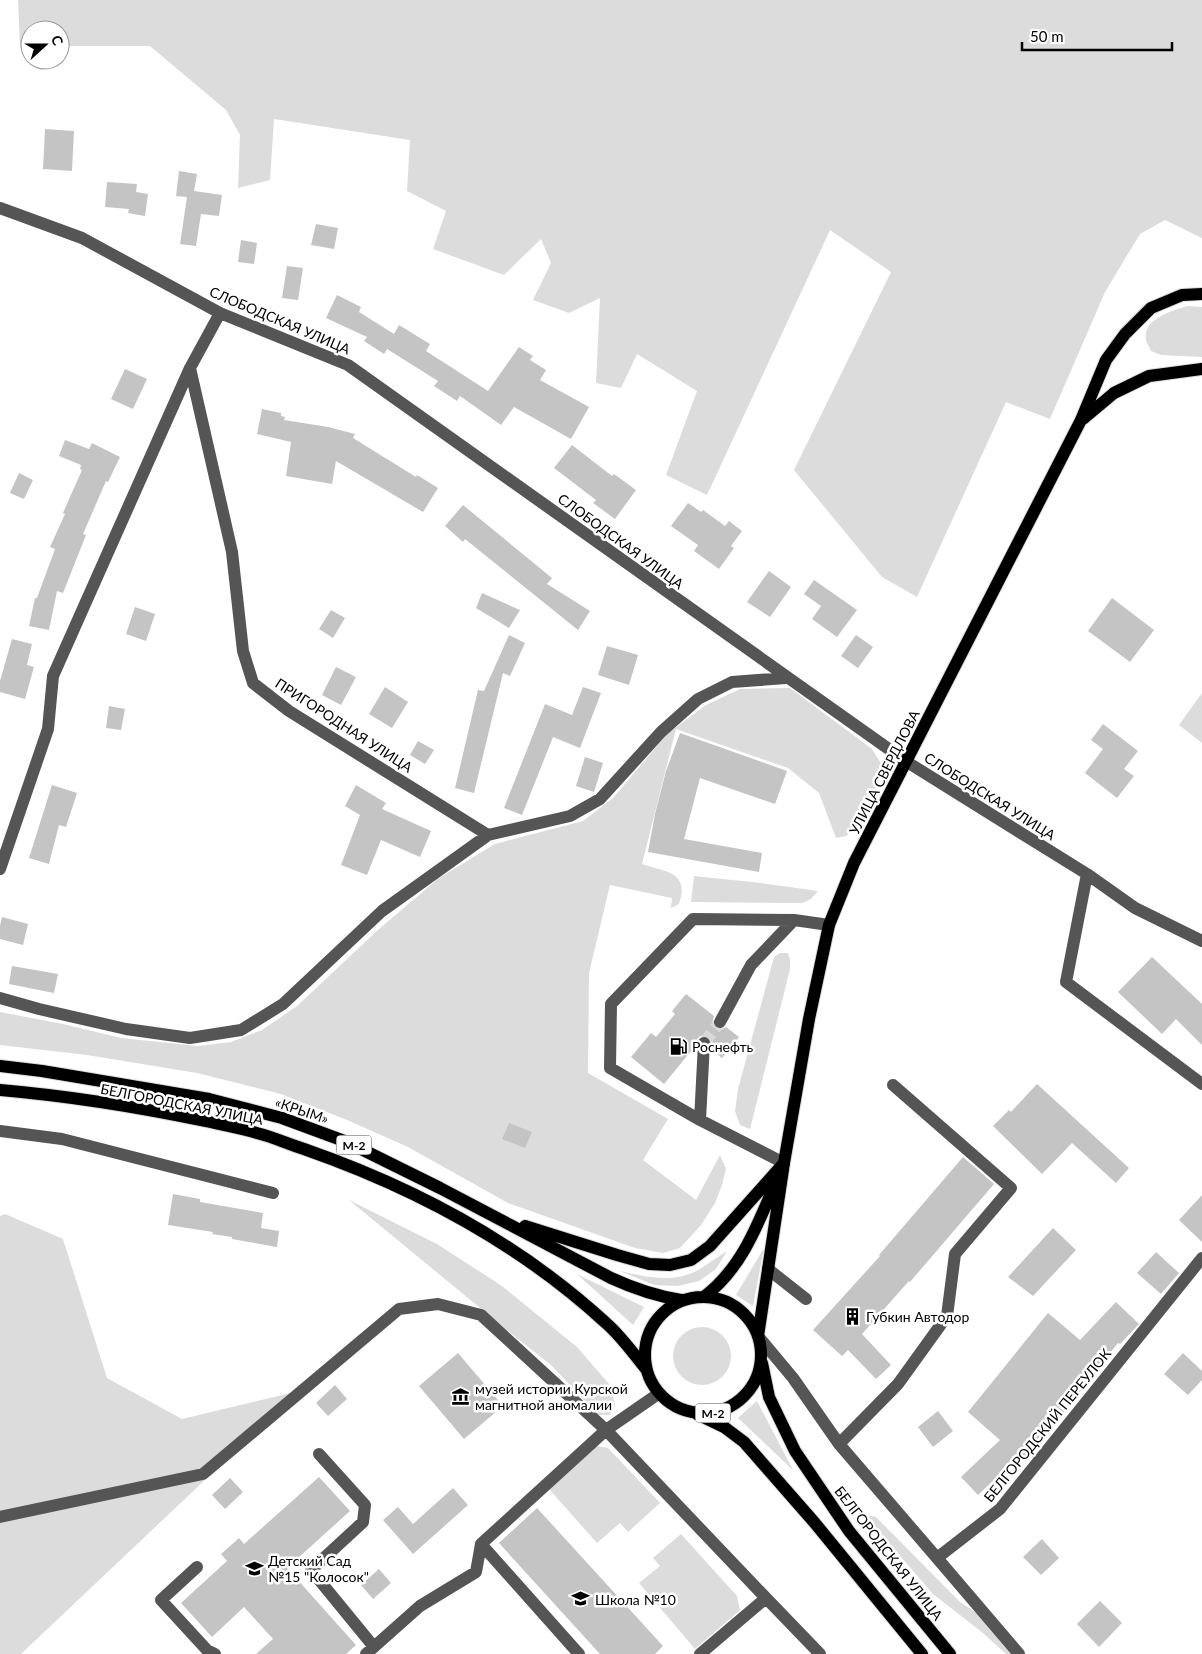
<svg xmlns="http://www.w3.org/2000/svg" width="1202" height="1654" font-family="Lato,sans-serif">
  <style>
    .green { fill: #dcdcdc }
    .building { fill: #c4c4c4 }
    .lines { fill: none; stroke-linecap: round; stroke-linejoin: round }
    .minor-tunnel { stroke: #d9d9d9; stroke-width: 12; stroke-dasharray: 12 6; stroke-linecap: butt }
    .major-casing { stroke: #dbdbdb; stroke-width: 14 }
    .minor { stroke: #555; stroke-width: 12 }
    .major { stroke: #000; stroke-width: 12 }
    .labels { text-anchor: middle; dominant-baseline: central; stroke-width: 5; stroke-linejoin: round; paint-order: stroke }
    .shield { fill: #fff; stroke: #4c4c4c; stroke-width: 1 }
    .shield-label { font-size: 12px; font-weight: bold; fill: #000 }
    .street-label { font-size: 14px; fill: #000; stroke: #fff }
    .poi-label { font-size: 14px; fill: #000; stroke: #fff; text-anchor: start }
  </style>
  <rect width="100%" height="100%" fill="#fff"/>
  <path class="green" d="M18 0H1202V238L1165 220 1140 234 1105 292 1050 419 1006 402 917 597 882 577 794 470 891 272 830 230 707 495 666 475 697 391 637 354 621 388 596 383 600 298 569 313 533 300 551 263 541 239 504 275 433 249 446 211 407 191 410 140 274 119 270 180 238 188 240 135 226 110 150 46H60V30H30V47H20Z
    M1188 306 1202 307V357L1161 355 1151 351C1150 348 1147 344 1146 340 1142 319 1173 310 1188 306Z
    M790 688 872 749 882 765 881 776 855 829 846 836 836 838 819 793 788 768 676 729 642 864C665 872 690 871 679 904L671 908 672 898 610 885 589 973 588 1073 668 1119 643 1160 696 1200 720 1155 726 1169 722 1185 715 1203 701 1225 680 1248 663 1253 635 1248 508 1203 408 1147 347 1120 281 1094 197 1073 87 1055 0 1045V1012L63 1024 121 1038 198 1046 231 1042 262 1030 297 1006 379 929 439 878 495 844 583 821 613 798 667 734 706 705 740 689Z
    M1202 693V743L1179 725Z
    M694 876 761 883 818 891 811 899 802 903 691 902Z
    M780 953H788L790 960V969L750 1129 740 1125 735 1111 738 1089 774 957Z
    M349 1200 437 1244 502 1286 577 1347 609 1384 615 1404 610 1415H598L551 1365 508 1331Z
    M5 1214 63 1239 107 1378 182 1419 299 1391 21 1654H0V1216Z
    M764 1248 753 1306 736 1295Z
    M727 1251 716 1269 699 1281 678 1286 654 1285 620 1271C647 1277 675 1284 700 1269 709 1263 718 1257 727 1251Z
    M577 1274 644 1307 633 1325Z
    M673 1356a29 29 0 1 1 58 0a29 29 0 1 1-58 0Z
    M757 1401 793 1470 738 1418Z
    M597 1446 608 1448 660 1503 628 1532 620 1523 597 1543 549 1489Z
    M864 1514 876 1517 960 1602 1004 1631 1023 1654H1006L983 1633 933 1594Z
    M681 1534 737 1596 740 1610 695 1649 639 1583 660 1566 653 1558Z"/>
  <path class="building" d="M45 129 74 131 72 171 43 169Z
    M179 171 197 174 194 191 222 195 219 216 201 214 196 246 180 244 187 197 176 196Z
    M107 182 137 184 136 192 148 194 145 216 128 213 129 209 105 207Z
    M316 224 338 228 334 249 311 245Z
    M241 240 257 243 254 264 238 262Z
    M287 266 303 268 298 300 282 298Z
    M337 295 361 307 359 312 394 334 399 325 430 344 426 351 488 391 519 347 533 356 530 360 546 370 540 380 589 407 571 439 514 407 501 425 460 396 457 401 434 386 438 381 387 349 384 354 364 341 367 337 326 318Z
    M125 369 147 379 133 409 111 399Z
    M262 409 281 413V416L285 417 284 420 328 427 355 434 353 438 416 477 417 475 438 488 423 512 336 461 332 484 286 476 291 442 257 434Z
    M65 440 89 449 92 443 120 457 108 482 106 481 83 534 86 535 63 593 57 591 49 630 29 626 35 598H37L55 549 50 547 65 514 63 513 82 470 80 469 81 465 59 456Z
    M572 445 612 476 614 474 636 490 615 519 593 503 596 500 554 468Z
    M19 473 33 480 24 499 10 493Z
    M688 503 701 512 703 510 725 526 729 521 742 531 731 546 734 548 719 569 694 551 698 545 671 526Z
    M463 505 552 578 547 584 590 611 578 630 465 539 463 542 445 526Z
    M769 571 791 587 770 617 747 602Z
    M814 580 857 610 837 637 812 619 821 606 804 594Z
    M482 593 520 610 509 628 476 608Z
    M1112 598 1154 630 1130 662 1088 631Z
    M135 607 155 614 146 641 126 634Z
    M331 610 345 618 333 638 319 629Z
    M509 635 525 643 510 676 503 673 474 793 455 788 478 690 484 691Z
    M856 635 873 647 858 668 841 656Z
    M12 639 32 644 27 665 34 667 25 699 0 692V681Z
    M607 646 638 655 629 685 598 675Z
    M336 667 356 677 341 705 322 695Z
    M385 687 408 702 392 728 369 714Z
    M583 687 601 693 580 748 553 737 522 815 504 808 545 704 572 715Z
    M109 706 125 709 121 730 106 728Z
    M1103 724 1138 751 1124 769 1134 776 1117 798 1085 773 1103 749 1091 740Z
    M680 733 787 771 775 804 700 778 684 839 762 853 759 872 648 852 655 814 666 771Z
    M418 741 434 750 425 764 410 755Z
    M585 757 603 763 594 792 576 786Z
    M52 785 77 793 66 827 59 825 49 864 29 858Z
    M356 785 386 803 382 809 431 831 420 857 381 840 367 875 341 865 360 815 345 806Z
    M2 917 28 924 23 945 0 939V926Z
    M1152 957 1202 1004V1045L1176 1019 1162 1034 1118 992Z
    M12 966 58 974 54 993 9 984Z
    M686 994 714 1016 712 1023 716 1029 721 1030 726 1027 739 1037 722 1058 712 1050 711 1040 709 1036 705 1035 700 1036 697 1039 696 1045 664 1084 631 1057 651 1033 656 1037 675 1014 672 1011Z
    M1037 1084 1129 1168 1116 1183 1072 1143 1042 1174 993 1126 1009 1110 1011 1112Z
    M509 1123 532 1132 525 1148 502 1139Z
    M963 1157 994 1184 910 1282 909 1281 862 1334 891 1365 876 1379 848 1350 842 1356 813 1330 880 1256 879 1255Z
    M173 1194 200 1199V1202L263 1213 261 1228 279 1231 277 1247 232 1239V1237L212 1234 213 1232 168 1225Z
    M1202 1195V1242L1179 1220Z
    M1053 1228 1076 1250 1033 1296 1008 1277Z
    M1156 1252 1179 1273 1161 1294 1137 1273Z
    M1116 1302 1139 1324 1120 1344 1118 1343 1025 1461 1019 1456 978 1495 961 1477 1000 1440 968 1412 1048 1313 1080 1340Z
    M458 1353 503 1406 464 1439 419 1386Z
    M1183 1353 1202 1371V1380L1188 1395 1164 1374Z
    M335 1385 347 1399 328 1416 316 1403Z
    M938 1411 953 1431 933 1447 918 1427Z
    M319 1477 350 1511 287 1568 356 1645 346 1654H256L273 1639 244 1607 212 1637 181 1603 227 1561 221 1554 239 1538 244 1544Z
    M230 1478 243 1492 225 1509 212 1495Z
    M453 1488 468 1505 413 1554 383 1520 398 1507 413 1524Z
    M537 1508 663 1646 655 1654H600L499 1543Z
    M1042 1539 1059 1558 1041 1575 1023 1557Z
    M379 1569 391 1583 373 1599 361 1585Z
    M1100 1601 1122 1623 1099 1647 1077 1624Z"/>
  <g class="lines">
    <path class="minor-tunnel" d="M704 1043 720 1022"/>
    <defs>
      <path id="major" d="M1083 419 1114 393 1149 376 1202 369
        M0 1066 42 1071 209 1099 282 1118 347 1142 440 1188 611 1278C635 1289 655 1296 681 1300
        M0 1090C69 1096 138 1107 205 1121 223 1125 240 1128 257 1133 273 1137 288 1144 304 1149 413 1187 520 1244 606 1323 621 1336 633 1353 646 1369
        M525 1226 617 1255 649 1264 670 1265 691 1260 710 1246 784 1163
        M705 1296C743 1267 759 1221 777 1179
        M645 1355a58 58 0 1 1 116 0a58 58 0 1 1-116 0Z
        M758 1336 784 1163 809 1019 829 925 854 863 1081 420 1106 360 1125 334 1151 308 1182 295 1202 294
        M762 1363 769 1397 795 1451 849 1531 950 1654
        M697 1414 724 1427 744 1442 814 1522 922 1654"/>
    </defs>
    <use href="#major" class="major-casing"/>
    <path class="minor" d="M0 208 82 238 220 313 348 365 907 762 1087 874 1135 908 1202 941
      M190 368 232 552 243 651 253 683 289 711 488 835
      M0 869 48 729 53 676 190 368 220 313
      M1087 874 1066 982 1202 1084
      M0 998 39 1009 126 1029 190 1038 241 1030 283 1004 382 911 488 835 570 816 600 799 661 732 698 699 732 682 786 678
      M720 1022 751 965 794 920
      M893 1085 1011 1188 955 1254 947 1316 898 1384 839 1444 937 1558 1000 1509 1202 1258
      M700 1120 704 1043
      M0 1131 62 1139 273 1193
      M784 1163 700 1120 610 1068 611 1004 693 919 794 920 829 925
      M768 1269 806 1299
      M758 1336 793 1378 839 1444
      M319 1454 365 1505 363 1522 311 1570 374 1647
      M0 1517 203 1474 399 1309 438 1304 481 1315 606 1430 658 1394
      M937 1558 1019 1654
      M197 1567 161 1600 207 1650 215 1654
      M766 1598 820 1654
      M366 1654 420 1606 476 1572 481 1544
      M579 1654 481 1544 606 1430 766 1598 700 1654"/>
    <use href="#major" class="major"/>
  </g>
  <defs>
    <symbol id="fuel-bare" viewBox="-9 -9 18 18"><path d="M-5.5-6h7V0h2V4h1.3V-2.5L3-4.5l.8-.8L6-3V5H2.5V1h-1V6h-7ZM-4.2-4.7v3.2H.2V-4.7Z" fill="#000" stroke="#fff" stroke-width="2.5" paint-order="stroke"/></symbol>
    <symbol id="building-bare" viewBox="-9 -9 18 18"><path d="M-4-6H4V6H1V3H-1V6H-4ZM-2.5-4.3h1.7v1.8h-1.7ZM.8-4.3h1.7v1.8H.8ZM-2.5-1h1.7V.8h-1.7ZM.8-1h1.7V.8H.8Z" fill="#000" stroke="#fff" stroke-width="2.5" paint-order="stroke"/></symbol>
    <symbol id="museum-bare" viewBox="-9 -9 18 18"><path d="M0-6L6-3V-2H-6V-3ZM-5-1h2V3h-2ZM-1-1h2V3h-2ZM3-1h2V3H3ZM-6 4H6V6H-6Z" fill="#000" stroke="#fff" stroke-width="2.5" paint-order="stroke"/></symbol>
    <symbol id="school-bare" viewBox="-9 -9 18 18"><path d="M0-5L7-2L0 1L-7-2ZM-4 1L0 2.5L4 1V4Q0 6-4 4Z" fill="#000" stroke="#fff" stroke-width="2.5" paint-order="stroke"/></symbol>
  </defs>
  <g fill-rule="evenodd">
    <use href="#fuel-bare" x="666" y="1034" width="25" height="25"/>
    <use href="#building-bare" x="840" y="1304" width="25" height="25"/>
    <use href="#museum-bare" x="448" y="1384" width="25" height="25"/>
    <use href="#school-bare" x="242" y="1556" width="25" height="25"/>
    <use href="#school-bare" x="568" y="1586" width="25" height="25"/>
  </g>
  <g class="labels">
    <g class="shield">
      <rect x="336.5" y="1135.5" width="35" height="19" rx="4"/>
      <rect x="695.5" y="1403.5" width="35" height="19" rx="4"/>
    </g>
    <g class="shield-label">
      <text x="354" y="1145">М-2</text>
      <text x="713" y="1413">М-2</text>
    </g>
    <g class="street-label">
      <text transform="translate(280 320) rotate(23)">СЛОБОДСКАЯ УЛИЦА</text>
      <text transform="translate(621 541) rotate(36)">СЛОБОДСКАЯ УЛИЦА</text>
      <text transform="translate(344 725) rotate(33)">ПРИГОРОДНАЯ УЛИЦА</text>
      <text transform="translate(884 772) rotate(-63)">УЛИЦА СВЕРДЛОВА</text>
      <text transform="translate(990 796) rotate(32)">СЛОБОДСКАЯ УЛИЦА</text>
      <text transform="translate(182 1104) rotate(11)">БЕЛГОРОДСКАЯ УЛИЦА</text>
      <text transform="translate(302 1110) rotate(19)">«КРЫМ»</text>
      <text transform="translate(1047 1425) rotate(-51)">БЕЛГОРОДСКИЙ ПЕРЕУЛОК</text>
      <text transform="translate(889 1553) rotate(52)">БЕЛГОРОДСКАЯ УЛИЦА</text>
    </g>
    <g class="poi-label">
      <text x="692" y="1046">Роснефть</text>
      <text x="866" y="1316">Губкин Автодор</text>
      <text x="475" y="1388">музей истории Курской<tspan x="475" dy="16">магнитной аномалии</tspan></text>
      <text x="268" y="1560">Детский Сад<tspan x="268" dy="16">№15 "Колосок"</tspan></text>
      <text x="595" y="1599">Школа №10</text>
    </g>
  </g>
  <g transform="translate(45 45) rotate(69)"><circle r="24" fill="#ffffff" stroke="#999999"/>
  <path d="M0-4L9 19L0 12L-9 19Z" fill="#000000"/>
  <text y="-8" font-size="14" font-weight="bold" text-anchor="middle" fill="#000000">С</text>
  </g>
  <path d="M1022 42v8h150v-8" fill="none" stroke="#000000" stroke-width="2.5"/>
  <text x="1030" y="42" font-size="15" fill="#000000" stroke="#ffffff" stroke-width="4" paint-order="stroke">50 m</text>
</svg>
